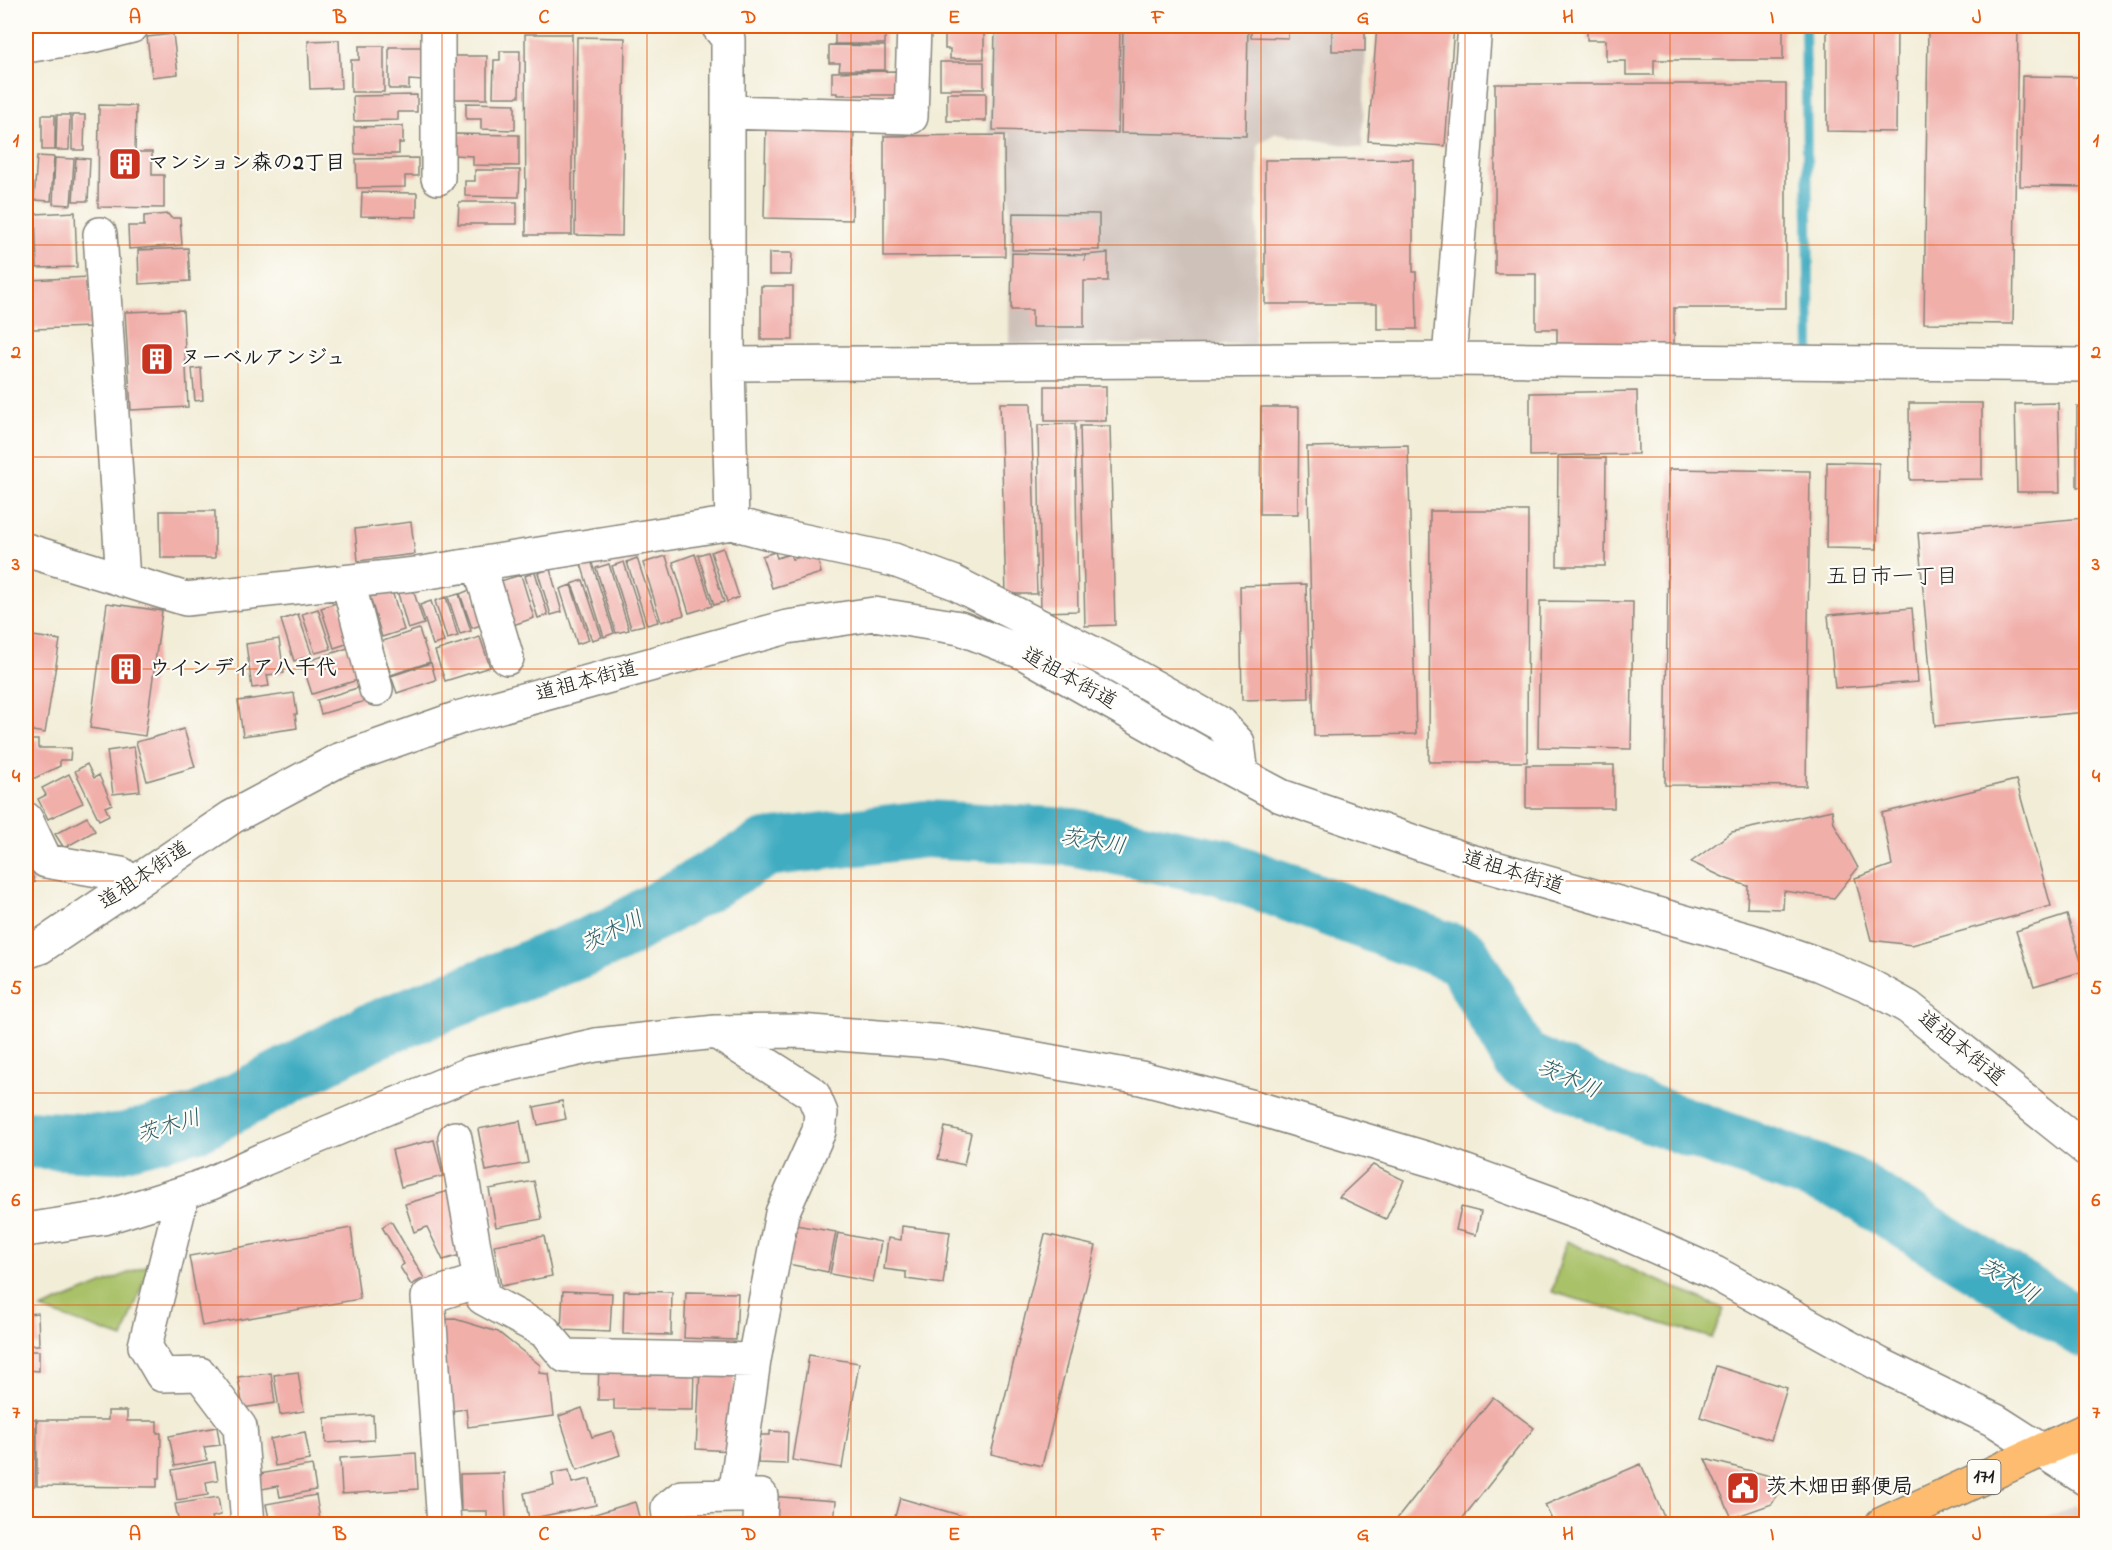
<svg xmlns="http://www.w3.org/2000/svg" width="2112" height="1550" font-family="'Indie Flower','Klee One',sans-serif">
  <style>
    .industrial { fill: #cec1ba }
    .green { fill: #a9c167; stroke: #626e42; stroke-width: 1.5 }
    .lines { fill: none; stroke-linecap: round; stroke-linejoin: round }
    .stream { stroke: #41acc1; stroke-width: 10 }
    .river { stroke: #41acc1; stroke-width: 58 }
    .building { fill: #f1afaa }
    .minor-casing { stroke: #87847a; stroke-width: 36 }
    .highway-casing { stroke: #87847a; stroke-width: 36 }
    .minor { stroke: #fff; stroke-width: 33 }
    .highway { stroke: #fdbc70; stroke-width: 33 }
    .grid { fill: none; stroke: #e8590c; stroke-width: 1.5; stroke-opacity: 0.55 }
    .labels { text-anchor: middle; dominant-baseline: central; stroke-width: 4.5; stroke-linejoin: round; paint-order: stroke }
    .shield { fill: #fdfcf7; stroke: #605f5e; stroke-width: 1.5 }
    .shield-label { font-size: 20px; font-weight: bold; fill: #1c1c1c }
    .poi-label { font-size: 21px; font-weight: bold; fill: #1c1c1c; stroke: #fdfcf7; text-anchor: start }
    .street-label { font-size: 21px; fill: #1c1c1c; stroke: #fdfcf7 }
    .neighbourhood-label { font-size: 22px; fill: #1c1c1c; stroke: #fdfcf7 }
    .water-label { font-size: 22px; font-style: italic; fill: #2d5d66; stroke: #fdfcf7 }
    .neatline { fill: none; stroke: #e8590c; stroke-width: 2 }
    .grid-label { font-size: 20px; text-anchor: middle; font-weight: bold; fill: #e8590c }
  </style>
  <rect width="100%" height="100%" fill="#fdfcf7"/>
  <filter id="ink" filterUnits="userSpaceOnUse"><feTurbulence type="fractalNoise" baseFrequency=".0167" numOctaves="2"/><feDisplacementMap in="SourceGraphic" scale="12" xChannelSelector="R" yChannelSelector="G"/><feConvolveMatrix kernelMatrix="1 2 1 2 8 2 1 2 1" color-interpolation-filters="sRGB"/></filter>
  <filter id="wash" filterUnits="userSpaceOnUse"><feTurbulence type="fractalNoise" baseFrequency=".008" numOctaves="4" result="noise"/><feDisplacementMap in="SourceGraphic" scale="24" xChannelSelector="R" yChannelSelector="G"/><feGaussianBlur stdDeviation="1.35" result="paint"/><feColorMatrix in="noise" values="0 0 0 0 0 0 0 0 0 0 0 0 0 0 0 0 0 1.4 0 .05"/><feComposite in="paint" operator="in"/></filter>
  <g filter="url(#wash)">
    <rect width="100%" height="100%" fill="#f2edd7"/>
    <path class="industrial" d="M991 26H1367L1362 148 1276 133 1258 144 1255 345 1009 344 1010 134 989 133Z
      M2075 1505 2086 1513V1524H2031Z"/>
    <path class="green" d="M1566 1241 1724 1309 1712 1338 1552 1292Z
      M150 1264 123 1338 41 1309Z"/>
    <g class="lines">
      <path class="stream" d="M1805 26 1810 349"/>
      <path class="river" d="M26 1139 114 1144 199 1122 368 1033 613 936 766 848 925 829 1072 837 1220 867 1463 957 1521 1059 1617 1102 1847 1184 2086 1330"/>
    </g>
    <g id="blocks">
      <path class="building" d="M835 26H885V44H835Z
        M995 26H1120L1118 133 993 130Z
        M1123 26H1248L1246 136 1121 133Z
        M1251 26H1288V38L1251 37Z
        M1332 26H1365V51H1332Z
        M1377 26H1454L1445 146 1368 141Z
        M1587 26H1783V60H1654V75H1626V61H1606V40H1587Z
        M1827 26H1897L1896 132 1827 131Z
        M1928 26H2018L2013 324 1924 323Z
        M945 29H984V59H950V49H945Z
        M173 34 178 74 152 77 147 37Z
        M525 34H572V235H526Z
        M577 37 625 38 622 236 575 235Z
        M339 40 341 88 310 89 308 41Z
        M829 45 885 46V70H839L840 63H829Z
        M359 46H384V92H351V60H359Z
        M389 47H424L423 81 409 80V89H389Z
        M500 51H520L519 97H493L494 60H500Z
        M454 56H487V99H454Z
        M940 62H984V89H940Z
        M897 71V95H837V93H832V72Z
        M2022 76 2080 77 2079 87H2086V187L2020 186Z
        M1495 84H1786V308H1674V345H1557V329H1536V274H1495Z
        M947 93H986V121H947Z
        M417 95V112H398V120L354 121 353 96Z
        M466 103 515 104V130L481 129V119H466Z
        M99 105 136 106 135 152H152V175H164V208L98 207Z
        M42 115H55V150H42Z
        M57 115H70L69 150H56Z
        M72 115H85L84 150H72Z
        M766 124 854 126 852 220 764 218Z
        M403 126V143H399V154H355L354 127Z
        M454 134 519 135V166L473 165V156L454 155Z
        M1004 135 1005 256 884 257V136Z
        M37 156 54 157 51 201 34 200Z
        M55 158 74 159 71 205 53 204Z
        M76 158 90 159 88 201H73Z
        M418 158V176H405V187L357 188 356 159Z
        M1413 159V272H1416L1417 329H1377V304H1265V160Z
        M475 170H520L519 197 465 196V181H475Z
        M362 192 417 193V217L361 216Z
        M459 202H517V224H458Z
        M75 212 77 267 37 268 35 214Z
        M1013 213 1099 214V250H1012Z
        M168 214 171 218H180L182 245 129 249 128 226H144V216Z
        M188 248 190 281 139 284 138 250Z
        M769 253H792L791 275H769Z
        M1012 253 1085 255V261V255L1108 253V281H1084V327H1032V310H1011Z
        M89 277 91 327 33 329 30 280Z
        M761 286H793V340H761Z
        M183 310 188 407 131 410 125 312Z
        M201 368 203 400 195 401 192 369Z
        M1045 386H1106V421H1045Z
        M1637 391 1638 454 1530 456V393Z
        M1000 403H1031L1037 594H1006Z
        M1909 403H1982V479L1910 480Z
        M2058 403 2060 492H2017L2015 404Z
        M1261 407H1299L1298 514H1260Z
        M2077 407H2086V487H2077Z
        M1075 424 1078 611 1041 612 1038 425Z
        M1080 426H1110L1115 625 1085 626Z
        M1408 445 1416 734 1314 736 1307 447Z
        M1558 458H1606L1605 566H1557Z
        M1827 462 1879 463 1877 549 1826 548Z
        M1669 469 1810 471 1806 786 1665 785Z
        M160 511H215V558H161Z
        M1430 511H1528L1527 762H1429Z
        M2084 518 2086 541V712L1935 726 1918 533Z
        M411 522 415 554 358 561 355 529Z
        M723 548 739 597 727 602 711 552Z
        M708 552 724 602 714 605 698 555Z
        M775 552 777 558 790 554 792 559 805 556 818 560 821 573 772 588 762 556Z
        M695 554 712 606 689 613 673 562Z
        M666 556 684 615 661 622 643 563Z
        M637 558 658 622 647 625 627 562Z
        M591 560 614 633 604 637 581 564Z
        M624 562 644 625 631 628 612 566Z
        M609 564 629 630 616 633 596 568Z
        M550 569 562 612 551 615 538 573Z
        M535 572 548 615 538 618 525 576Z
        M521 575 534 618 510 626 497 582Z
        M583 580 602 637 592 640 572 584Z
        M1306 584 1309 698 1242 700 1240 586Z
        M571 585 589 640 577 644 560 589Z
        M412 586 424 624 408 629 397 590Z
        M472 589 484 624 472 628 460 594Z
        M392 591 404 630 382 637 370 597Z
        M459 594 471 631 460 634 448 597Z
        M446 597 458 636 447 639 435 601Z
        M431 601 444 642 433 645 420 605Z
        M1540 601 1633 602 1631 749 1538 747Z
        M339 602 352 642 334 648 321 608Z
        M107 603 162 611 145 736 90 728Z
        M1912 608 1918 682 1835 688 1828 615Z
        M318 609 331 649 315 653 302 614Z
        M298 614 312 655 294 661 281 620Z
        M419 629 430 662 391 675 380 642Z
        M26 635 60 640 45 733 26 730Z
        M480 637 490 667 445 681 435 651Z
        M279 639 284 673 267 675 269 686 252 688 246 644Z
        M351 647 361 679 312 694 302 663Z
        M431 663 436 680 397 693 391 676Z
        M364 686 372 699 321 714 317 700Z
        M294 693 297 714H295L297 728 243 736 238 701Z
        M184 729 195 767 147 781 136 742Z
        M26 740H38V748H71L70 760H60V766L35 778H26Z
        M134 747 140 791 113 794 107 751Z
        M87 764 94 778 99 775 112 804 105 807 109 815 99 820 75 771Z
        M1526 765H1614V808H1526Z
        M69 774 83 803 48 819 38 799 46 795 42 788Z
        M2016 780 2051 906 1912 945 1871 940 1855 878 1892 865 1882 813Z
        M1832 810 1834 823 1858 868 1834 898 1784 891 1783 909 1747 908 1748 886 1727 879 1691 862 1732 832Z
        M87 817 95 831 64 848 55 834Z
        M26 859 35 882 26 886Z
        M2067 915 2084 971 2034 986 2016 931Z
        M562 1101 566 1119 538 1125 534 1107Z
        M520 1121 528 1163 486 1171 478 1129Z
        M945 1127 971 1133 964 1165 938 1159Z
        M434 1140 443 1176 401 1187 392 1150Z
        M1373 1165 1404 1180 1386 1219 1339 1197Z
        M534 1181 542 1219 496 1227 489 1189Z
        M452 1190 471 1252 443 1260 427 1227 414 1232 405 1204Z
        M1461 1207 1481 1212 1476 1235 1456 1230Z
        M391 1221 424 1278 411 1285 400 1267 404 1264 382 1227Z
        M790 1224 836 1232 828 1272 783 1263Z
        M902 1226 950 1232 943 1284 906 1279V1272L884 1269 888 1238 901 1240Z
        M351 1228 360 1299 202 1326 189 1256Z
        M838 1233 881 1242 873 1282 830 1274Z
        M1045 1234 1096 1246 1042 1466 991 1454Z
        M544 1236 552 1276 501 1286 494 1245Z
        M563 1291 612 1293 610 1332 561 1330Z
        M624 1291 672 1292 671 1335 623 1334Z
        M686 1292 738 1293 736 1340 684 1338Z
        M38 1313 39 1345H28L27 1314Z
        M455 1319 498 1332 540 1365 539 1373 549 1374 554 1416 468 1427 466 1409 443 1412 433 1320Z
        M27 1351H39V1371L26 1370Z
        M809 1355 859 1363 842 1468 792 1460Z
        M599 1362 694 1364 693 1410 614 1409V1400H598Z
        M1716 1366 1787 1388 1771 1440 1700 1417Z
        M700 1369 735 1371 731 1451 696 1449Z
        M298 1372 304 1411 280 1415 274 1375Z
        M271 1373 275 1403 243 1408 238 1377Z
        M1493 1397 1534 1428 1458 1524H1393Z
        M582 1408 592 1437 612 1431 620 1455 577 1470 559 1416Z
        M108 1411H127V1421H157V1433H161L160 1478H157V1487L37 1486V1420H108Z
        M373 1415 374 1440 326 1443 325 1418Z
        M26 1419H36L35 1486H26Z
        M217 1427 220 1445 204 1447 207 1460 175 1466 169 1436Z
        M770 1431 788 1432 787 1464 758 1463 759 1435H770Z
        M305 1432 310 1460 275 1466 270 1439Z
        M416 1453 418 1489 342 1494 340 1458Z
        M1705 1459 1778 1478 1779 1492 1772 1504 1732 1518Z
        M215 1462 218 1480 206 1482 208 1495 177 1500 172 1470Z
        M1641 1464 1667 1524H1554L1545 1505Z
        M312 1465 316 1490 280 1497 278 1486 262 1489 259 1474Z
        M569 1470 572 1483 590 1479 596 1505 529 1519 524 1493 554 1486 552 1473Z
        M504 1473 506 1519 487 1520V1511H461L460 1474Z
        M316 1495 320 1520 286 1524 285 1516 269 1519 266 1504Z
        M768 1496 836 1501 834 1524H766Z
        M218 1497 221 1515 212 1517 214 1524H179L175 1504Z
        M900 1498 966 1517 963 1524H893Z
        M635 1502 641 1524H562Z
        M690 1520H753V1524H690Z"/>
    </g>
  </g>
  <g filter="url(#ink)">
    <use href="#blocks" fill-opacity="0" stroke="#87847a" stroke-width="1.5"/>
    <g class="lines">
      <defs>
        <path id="minor" d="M438 26V178
          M718 26 728 39V364L732 523 777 535 894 560 953 582 1108 661 1220 724 1238 743 1242 775
          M26 46 96 35 132 26
          M728 112 911 117 914 26
          M100 234 123 580
          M1449 359 1475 26
          M728 364 1449 359 2086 365
          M26 550 186 599 416 574 732 523
          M479 564 507 658
          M348 582 376 689
          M26 819 46 861 121 874 129 887
          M26 952 40 947 232 817 339 760 461 717 787 627 874 614 960 628 1024 653 1204 755 1281 796 1467 860 1752 941 1821 965 1870 986 1908 1007 2086 1149
          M455 1138 483 1298 544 1331 565 1356 754 1360
          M183 1193 145 1346 162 1375 200 1374 240 1427 248 1524
          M26 1230 103 1218 183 1193 211 1183 264 1159 471 1073 596 1045 716 1032 799 1031 944 1042 1141 1078 1250 1106 1442 1163 1584 1215 1715 1273 1879 1364 1996 1421 2086 1479
          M735 1496H761L760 1524
          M444 1524 428 1297 480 1280
          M670 1524 668 1508 682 1497 735 1496 754 1360 782 1213 819 1131 821 1113 813 1094 716 1032"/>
        <path id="highway" d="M1882 1524 2086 1430"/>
      </defs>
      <use href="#minor" class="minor-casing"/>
      <use href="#highway" class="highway-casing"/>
      <use href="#minor" class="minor"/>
      <use href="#highway" class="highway"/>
    </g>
  </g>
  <path class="grid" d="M238 26V1524M442 26V1524M647 26V1524M851 26V1524M1056 26V1524M1261 26V1524M1465 26V1524M1670 26V1524M1874 26V1524M26 245H2086M26 457H2086M26 669H2086M26 881H2086M26 1093H2086M26 1305H2086"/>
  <defs>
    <symbol id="building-square" viewBox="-11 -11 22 22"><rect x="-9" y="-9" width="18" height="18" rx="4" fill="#c8321e" stroke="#fdfcf7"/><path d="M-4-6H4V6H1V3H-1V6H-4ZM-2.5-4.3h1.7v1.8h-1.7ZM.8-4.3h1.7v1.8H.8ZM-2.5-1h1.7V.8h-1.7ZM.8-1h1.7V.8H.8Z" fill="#fff"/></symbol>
    <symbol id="civic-square" viewBox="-11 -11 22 22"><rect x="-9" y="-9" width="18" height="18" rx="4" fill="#c8321e" stroke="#fdfcf7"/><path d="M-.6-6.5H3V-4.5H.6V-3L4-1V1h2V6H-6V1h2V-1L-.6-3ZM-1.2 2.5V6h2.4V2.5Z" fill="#fff"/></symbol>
  </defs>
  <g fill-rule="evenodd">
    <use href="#building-square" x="106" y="145" width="38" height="38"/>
    <use href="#building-square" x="138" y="340" width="38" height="38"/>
    <use href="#building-square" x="107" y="650" width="38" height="38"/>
    <use href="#civic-square" x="1724" y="1469" width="38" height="38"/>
  </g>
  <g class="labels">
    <rect class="shield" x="1967.5" y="1460" width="33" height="34" rx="4.5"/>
    <g class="shield-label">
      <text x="1984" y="1477">171</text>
    </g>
    <g class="poi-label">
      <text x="148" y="164">マンション森の2丁目</text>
      <text x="180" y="359">ヌーベルアンジュ</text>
      <text x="149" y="669">ウインディア八千代</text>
      <text x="1766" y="1488">茨木畑田郵便局</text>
    </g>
    <g class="street-label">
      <text transform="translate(1069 679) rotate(29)">道祖本街道</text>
      <text transform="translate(587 682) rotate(-15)">道祖本街道</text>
      <text transform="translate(1513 873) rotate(17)">道祖本街道</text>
      <text transform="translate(145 876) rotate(-34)">道祖本街道</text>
      <text transform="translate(1961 1049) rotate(39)">道祖本街道</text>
    </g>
    <g class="neighbourhood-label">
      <text x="1892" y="578">五日市一丁目</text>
    </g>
    <g class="water-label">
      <text transform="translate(1093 843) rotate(9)">茨木川</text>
      <text transform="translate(613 933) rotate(-26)">茨木川</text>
      <text transform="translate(1568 1080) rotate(24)">茨木川</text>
      <text transform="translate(169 1128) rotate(-17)">茨木川</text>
      <text transform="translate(2008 1282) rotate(31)">茨木川</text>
    </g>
  </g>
  <rect width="2112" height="1550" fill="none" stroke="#fdfcf7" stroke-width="66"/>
  <rect x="33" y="33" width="2046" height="1484" class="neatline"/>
  <g class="grid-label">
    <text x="135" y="23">A</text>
    <text x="340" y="23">B</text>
    <text x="544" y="23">C</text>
    <text x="749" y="23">D</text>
    <text x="954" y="23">E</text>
    <text x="1158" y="23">F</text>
    <text x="1363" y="23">G</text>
    <text x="1568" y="23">H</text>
    <text x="1772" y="23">I</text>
    <text x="1977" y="23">J</text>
    <text x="16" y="146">1</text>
    <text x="2096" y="146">1</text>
    <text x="16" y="358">2</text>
    <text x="2096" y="358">2</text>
    <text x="16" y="570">3</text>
    <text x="2096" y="570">3</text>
    <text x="16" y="782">4</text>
    <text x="2096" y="782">4</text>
    <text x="16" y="994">5</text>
    <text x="2096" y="994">5</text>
    <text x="16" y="1206">6</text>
    <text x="2096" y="1206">6</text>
    <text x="16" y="1418">7</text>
    <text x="2096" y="1418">7</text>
    <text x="135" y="1540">A</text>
    <text x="340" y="1540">B</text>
    <text x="544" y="1540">C</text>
    <text x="749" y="1540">D</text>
    <text x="954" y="1540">E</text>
    <text x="1158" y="1540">F</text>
    <text x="1363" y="1540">G</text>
    <text x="1568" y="1540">H</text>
    <text x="1772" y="1540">I</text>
    <text x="1977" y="1540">J</text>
  </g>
</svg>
